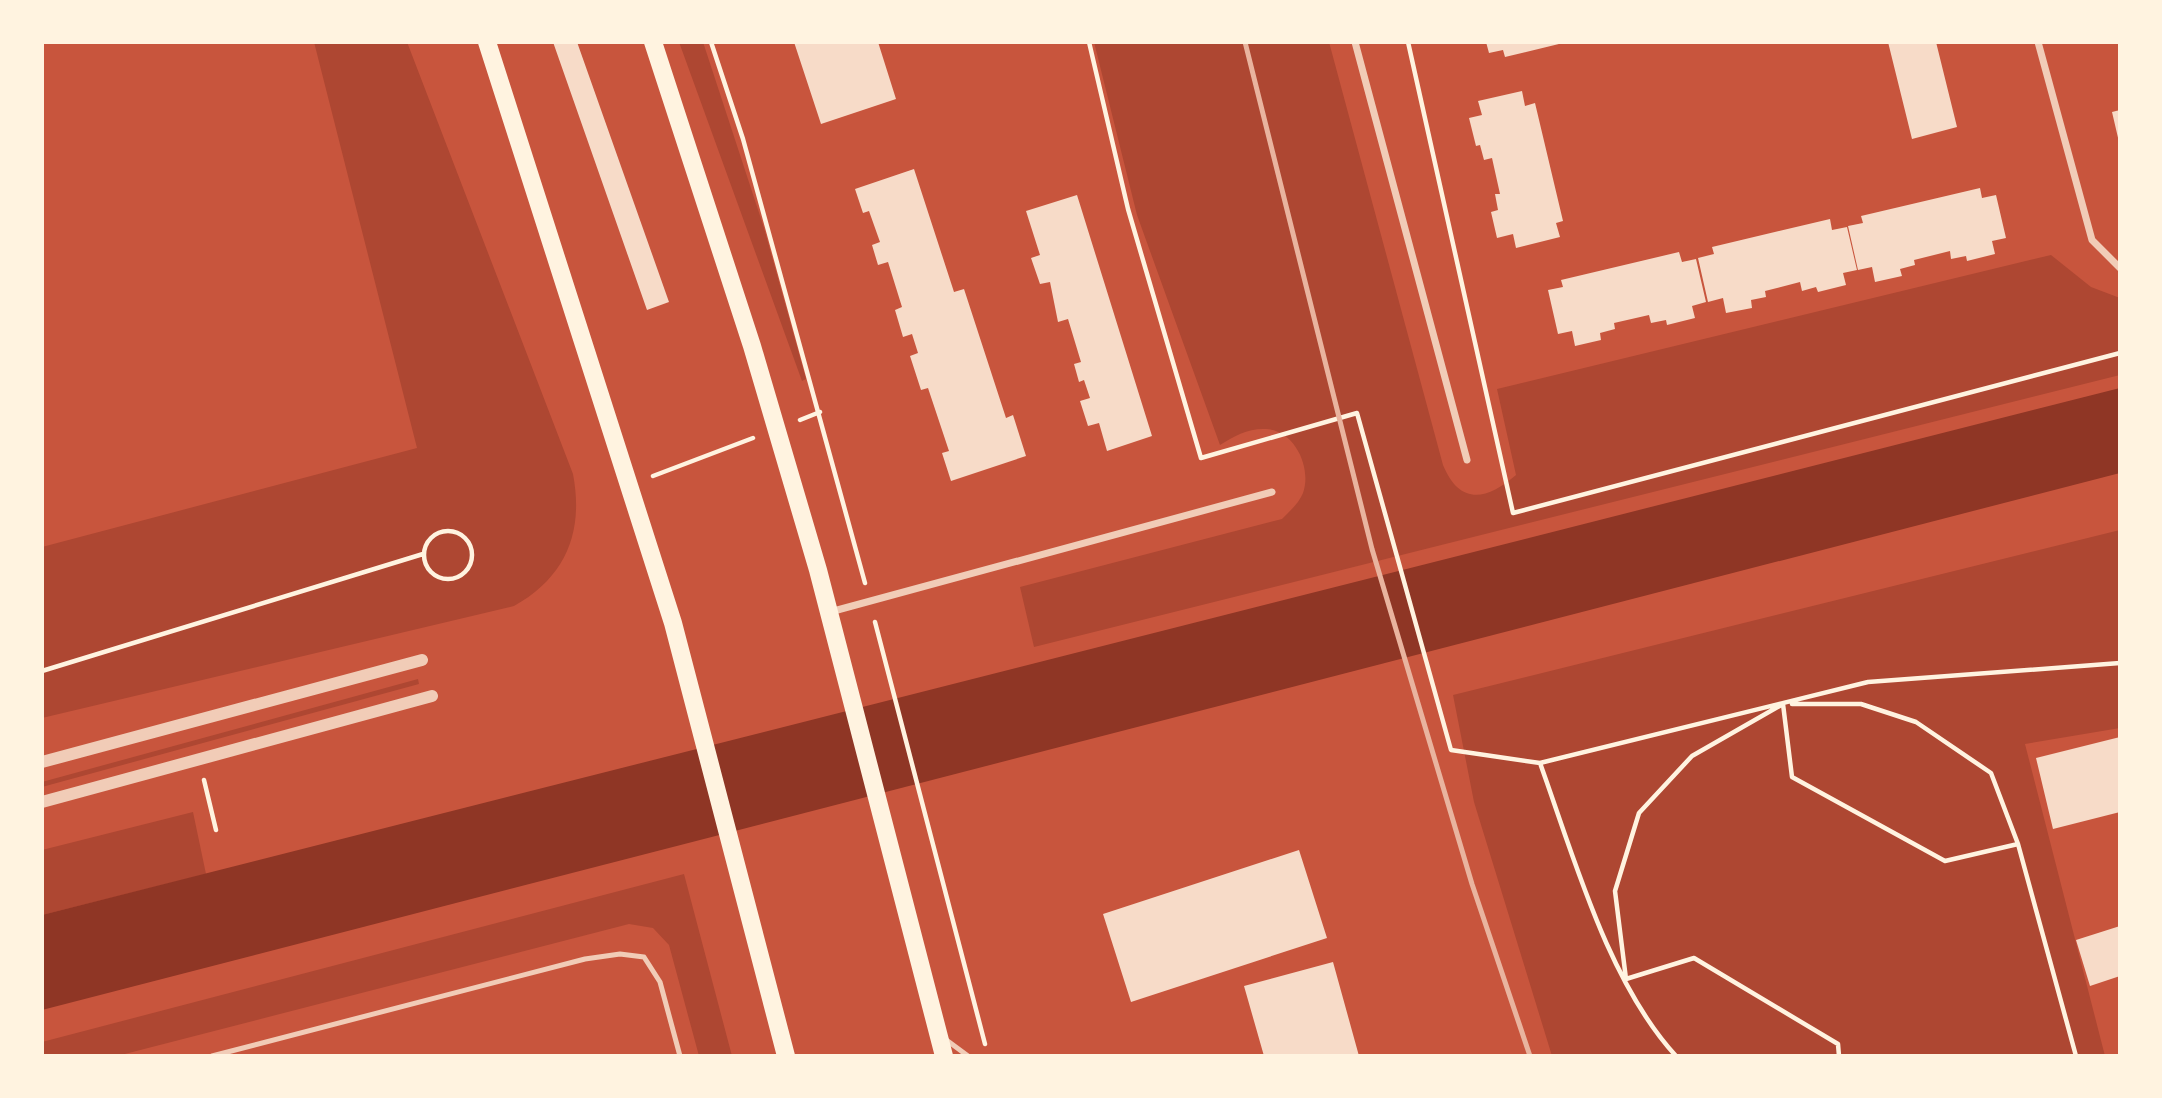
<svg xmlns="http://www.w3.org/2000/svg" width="2162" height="1098" font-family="Raleway,sans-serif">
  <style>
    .green { fill: #ae4732 }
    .water { fill: #8f3625 }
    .building { fill: #f7dbc8 }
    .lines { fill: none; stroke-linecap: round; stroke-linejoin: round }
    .path { stroke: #fff3e0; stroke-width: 4.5 }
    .service { stroke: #f1ccb7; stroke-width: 5 }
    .minor { stroke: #f1ccb7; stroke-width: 7 }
    .tertiary { stroke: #f1ccb7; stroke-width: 12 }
    .primary { stroke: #fff3e0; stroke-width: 18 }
    .rail { stroke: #e9b49f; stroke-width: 5 }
  </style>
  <rect width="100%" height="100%" fill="#c8553d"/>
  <path class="green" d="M314 42H407L573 474C584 532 566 577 514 606L42 718V547L417 448Z
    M679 42H703L764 228 806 379 802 381Z
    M1094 42H1329L1443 465C1460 506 1487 500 1516 475L1497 389 2051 255 2091 287 2120 298V375L1034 647 1020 587 1282 519C1290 511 1299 503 1303 493 1312 468 1295 430 1266 429 1249 428 1234 436 1220 445L1137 215Z
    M2120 530V728L2025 744 2105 1056H1552L1474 802 1453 695Z
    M418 679 419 684 42 787V782Z
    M193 812 206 874 42 915V850Z
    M684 874 732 1056H699L669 945 653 928 629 924 117 1056H42V1042Z"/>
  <path class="water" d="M2120 388V473L42 1010V915Z"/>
  <path class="building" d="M553 42H577L669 302 647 310Z
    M794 42H878L896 99 821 124Z
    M1486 42H1562L1563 43 1505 57 1503 50 1489 53Z
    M1888 42H1936L1957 127 1912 139Z
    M1522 91 1525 106 1535 103 1563 221 1556 223 1560 237 1516 248 1513 234 1497 238 1491 212 1498 210 1495 194H1500L1492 158 1484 160 1480 145 1476 146 1469 118 1482 115 1478 101Z
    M2120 110V142H2119L2112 112Z
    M914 169 954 292 964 289 1006 418 1013 415 1026 456 951 481 942 453 949 451 928 388 921 390 910 356 918 353 912 334 903 337 895 310 902 307 888 262 878 265 872 245 880 242 869 211 863 213 855 189Z
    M1980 188 1982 198 1996 195 2006 238 1992 241 1995 254 1967 261 1966 256 1951 259 1950 251 1914 260 1915 265 1900 269 1902 276 1875 282 1872 267 1858 270 1848 226 1863 223 1861 216Z
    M1077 195 1152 436 1107 451 1099 423 1088 426 1080 401 1090 398 1084 380 1079 382 1074 364 1081 362 1068 319 1058 322 1050 282 1040 284 1031 258 1040 255 1026 211Z
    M1830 219 1832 230 1847 227 1857 270 1843 273 1846 285 1818 292 1816 287 1802 291 1800 282 1765 291 1766 297 1751 300 1752 308 1726 313 1723 298 1708 302 1698 258 1714 254 1712 247Z
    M1679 252 1682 262 1696 259 1706 302 1692 306 1695 318 1667 325 1666 320 1651 323 1649 315 1614 323 1615 329 1600 333 1601 340 1575 346 1572 331 1558 334 1548 290 1563 287 1561 280Z
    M2120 737V812L2053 829 2036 758Z
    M1299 850 1327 938 1131 1002 1103 914Z
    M2120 926V976L2090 986 2076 940Z
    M1333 962 1359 1056H1264L1244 986Z"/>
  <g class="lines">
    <path class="path" d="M711 42 743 139 865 583
      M1089 42 1128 209 1201 458 1357 413 1451 750 1540 763 1868 682 2120 663
      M1408 42 1513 513 2120 353
      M800 420 820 412
      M653 476 753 438
      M424 555a24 24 0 1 1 48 0a24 24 0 1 1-48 0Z
      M875 622 985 1044
      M42 671 423 554
      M1540 763C1574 857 1608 982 1676 1056
      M204 780 216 830
      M2018 844 2076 1056
      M1626 979 1615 891 1639 813 1692 756 1783 704 1792 777 1945 861 2018 844 1991 773 1916 722 1861 704H1792
      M1626 979 1694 958 1838 1044 1839 1056"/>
    <path class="service" d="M945 1039 968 1056
      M212 1056 585 959 620 954 644 957 660 982 680 1056"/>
    <path class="minor" d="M1355 42 1467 460
      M2038 42 2092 240 2120 268
      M830 612 1272 492"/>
    <path class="tertiary" d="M42 762 422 660
      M42 802 432 696"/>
    <path class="primary" d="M487 42 673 623 786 1056
      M653 42 752 346 818 570 944 1056"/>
    <path class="rail" d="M1245 42 1372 549 1472 884 1530 1056"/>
  </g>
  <rect width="2162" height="1098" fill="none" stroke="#fff3e0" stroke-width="88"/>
</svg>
